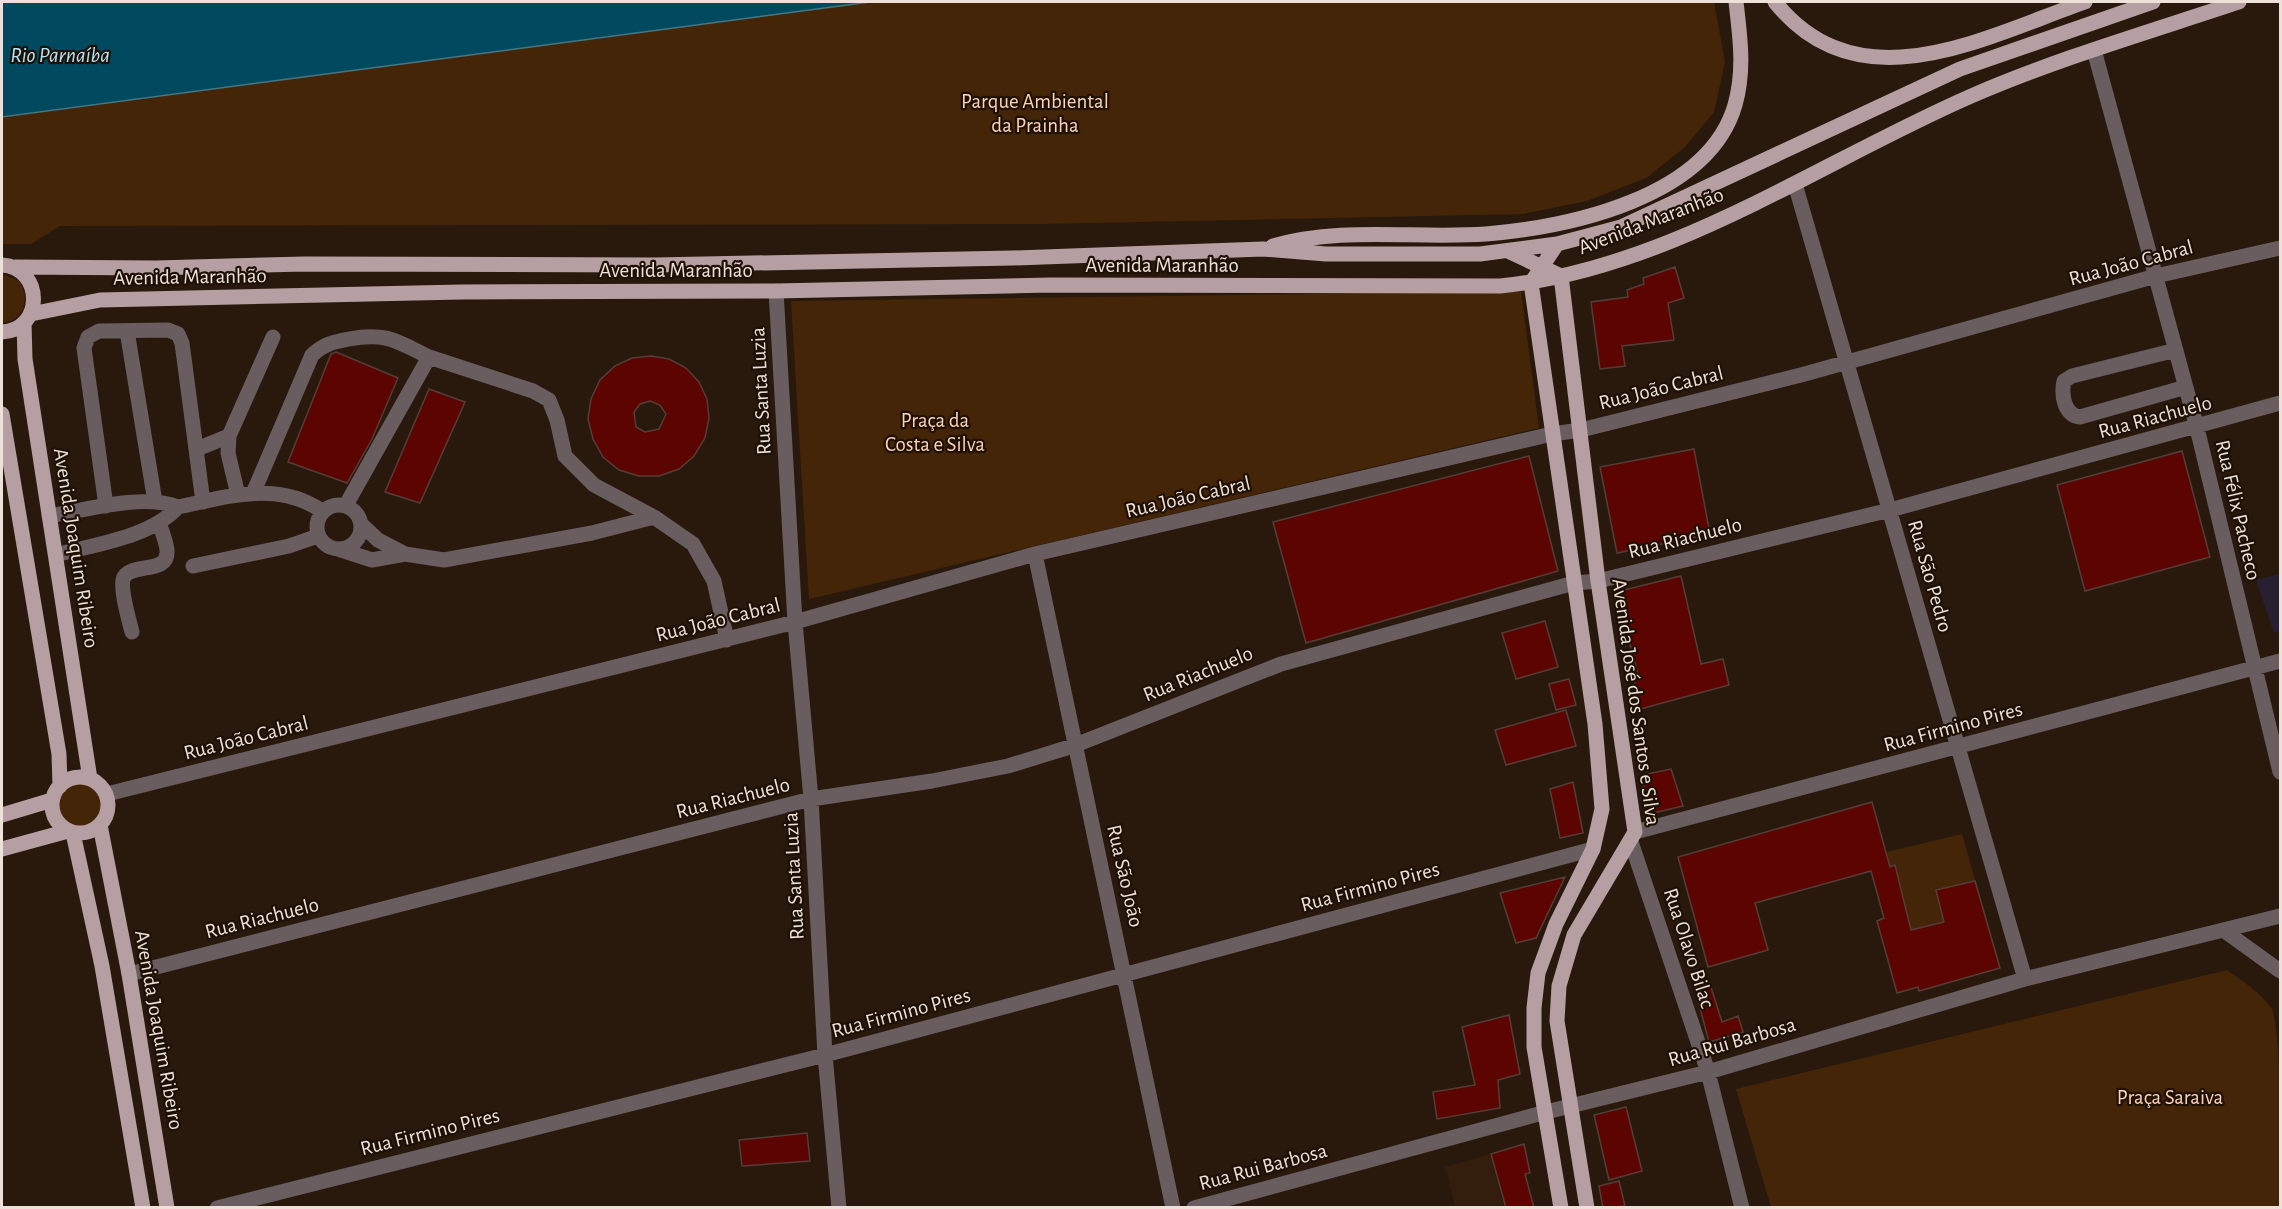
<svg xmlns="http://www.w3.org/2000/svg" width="2282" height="1209" font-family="'Alegreya Sans',sans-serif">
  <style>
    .commercial { fill: #282030 }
    .built { fill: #331d0c }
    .green { fill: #452508 }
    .water { fill: #01495f; stroke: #487784; stroke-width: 1.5 }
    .building { fill: #5c0400; stroke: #543d38; stroke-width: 1.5; fill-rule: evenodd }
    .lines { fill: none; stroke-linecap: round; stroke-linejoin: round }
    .minor { stroke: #695d60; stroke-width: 15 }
    .major { stroke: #b69fa3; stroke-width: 15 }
    .labels { text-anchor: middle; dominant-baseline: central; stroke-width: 4.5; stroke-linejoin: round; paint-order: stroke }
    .park-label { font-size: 21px; fill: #fbd3b6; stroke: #1f1005 }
    .street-label { font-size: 21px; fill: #ede1d9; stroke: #1f1005 }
    .water-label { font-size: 22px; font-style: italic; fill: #b1e3f9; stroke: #1f1005 }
  </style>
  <rect width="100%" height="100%" fill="#29190d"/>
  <path class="commercial" d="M2280 574V631L2274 633 2256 580Z"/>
  <path class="built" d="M1490 1154 1504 1207H1455L1445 1167Z"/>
  <path class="green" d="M870 2H1714L1725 62 1714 112 1685 147 1646 178 1587 201 1523 214 1042 224 60 226 31 244H2V117Z
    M2 274 19 281C31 299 24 321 2 323Z
    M1521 291 1539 428 809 599 791 301Z
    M59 805a21 21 0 1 1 42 0a21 21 0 1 1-42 0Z
    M1962 834 2000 968 1919 991 1917 987 1897 993 1877 921 1884 918 1871 872 1890 867 1887 852Z
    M2227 970C2243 981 2261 993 2272 1009 2282 1035 2281 1170 2280 1207H1771L1736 1089Z"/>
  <path class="water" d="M2 2H870L2 117Z"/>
  <path class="building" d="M1675 267 1684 298 1668 303 1674 340 1622 346 1625 366 1600 369 1591 302 1628 297 1627 290 1644 284 1643 278Z
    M336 352 398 378 372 439 347 483 288 462 331 354Z
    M651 356 669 359 686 368 699 382 707 399 709 418 705 438 694 456 679 469 659 476H639L619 470 603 457 593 439 588 419 591 399 600 380 615 366 632 358ZM650 401 660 405 666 414 659 429 645 432 636 427 634 412 640 404Z
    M429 389 465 402 420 503 385 492Z
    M1694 449 1710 534 1617 553 1600 467Z
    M2182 451 2210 557 2085 591 2057 485Z
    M1529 456 1558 571 1306 643 1273 522Z
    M1681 576 1701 664 1723 659 1729 685 1640 709 1634 679 1639 678 1616 592Z
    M1545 621 1558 667 1516 679 1502 633Z
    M1569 679 1576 705 1556 710 1549 684Z
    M1566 710 1576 746 1506 765 1495 730Z
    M1671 769 1683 806 1649 814 1642 775Z
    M1573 782 1583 833 1560 838 1550 789Z
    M1872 802 1890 867 1895 865 1911 930 1944 922 1936 890 1975 881 2000 968 1919 991 1918 987 1897 993 1877 921 1884 918 1871 871 1755 903 1768 950 1708 967 1678 857Z
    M1565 877 1536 938 1516 943 1500 893Z
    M1710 984 1722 1022 1738 1016 1743 1032 1709 1042 1695 989Z
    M1509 1015 1520 1074 1498 1080 1500 1108 1437 1119 1433 1092 1475 1085 1462 1027Z
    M1626 1107 1642 1171 1609 1180 1594 1115Z
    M807 1133 810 1161 742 1166 739 1140Z
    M1524 1144 1530 1173 1525 1174 1534 1208H1506L1491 1154Z
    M1619 1181 1625 1206 1603 1208 1599 1186Z"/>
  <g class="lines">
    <path class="minor" d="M2094 50 2197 428 2280 772
      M1795 184 2025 979
      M776 291 795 622 811 799 825 1055 839 1208
      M127 331 155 502
      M2176 350 2072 376 2064 381C2061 395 2064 415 2080 417L2186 387
      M197 449 229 436
      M254 491 312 355C324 344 333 342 349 339 386 332 397 341 429 357
      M238 495 228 453 229 436 273 337
      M317 527a22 22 0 1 1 44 0a22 22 0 1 1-44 0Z
      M346 505 429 357 533 391 549 400 557 420 565 456 594 485 654 517 693 544 714 581 727 640
      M106 506 84 348 88 337 99 331 168 330 178 334 182 343 203 502
      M49 516C85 510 144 493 178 507 227 497 277 480 322 511
      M361 524 378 540 405 554 444 560 592 533 654 517
      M338 549 372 560 405 554
      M1035 554 1173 1208
      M56 555C94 544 150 538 178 507
      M193 566 289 546 318 536
      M132 632C129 620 119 586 124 577 133 562 169 575 167 550 166 541 162 531 159 523
      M107 794 795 622 1035 554 1552 434 1581 430 1801 375 2156 276 2280 248
      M1635 832 2280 661
      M1631 842 1708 1072 1742 1208
      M2226 932 2280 971
      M129 974 811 799 932 781 1008 766 1073 746 1281 664 1574 583 1598 581 1890 510 2280 403
      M217 1208 825 1055 1593 849
      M1194 1208 1546 1112 1708 1072 2025 979 2280 916"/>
    <path class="major" d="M1775 2C1859 107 1984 37 2085 2
      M1557 244 1531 283 1595 724 1602 809 1593 849 1556 924 1538 973 1534 1008V1047L1561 1208
      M1273 246C1341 226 1415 239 1486 234 1569 227 1708 198 1735 105 1745 70 1740 37 1736 2
      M1510 252 1561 276 1598 581 1635 832 1574 935 1559 986 1557 1021 1587 1208
      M2 265C44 268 44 330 2 332
      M15 267 156 268 304 264 655 265 1013 258 1263 249 1326 254H1480L1557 244 1621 227 1960 69 2153 2
      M31 314 100 300 461 292 776 291 1051 285 1500 286C1670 269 1816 164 1969 97 2056 59 2149 32 2239 2
      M24 323 25 359 90 779
      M2 414 59 754 60 786
      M52 805a28 28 0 1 1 56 0a28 28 0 1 1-56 0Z
      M2 815 52 800
      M100 825 129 974 167 1208
      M73 833 102 966 143 1208
      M2 849 68 831"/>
  </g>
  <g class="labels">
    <g class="park-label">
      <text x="1035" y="101">Parque Ambiental<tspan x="1035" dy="24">da Prainha</tspan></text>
      <text x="935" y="420">Praça da<tspan x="935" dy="24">Costa e Silva</tspan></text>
      <text x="2170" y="1097">Praça Saraiva</text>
    </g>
    <g class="street-label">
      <text transform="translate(1651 221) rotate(-21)">Avenida Maranhão</text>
      <text transform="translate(2131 263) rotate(-15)">Rua João Cabral</text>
      <text x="1162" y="265">Avenida Maranhão</text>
      <text x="676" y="270">Avenida Maranhão</text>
      <text transform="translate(190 277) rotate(-1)">Avenida Maranhão</text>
      <text transform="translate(1661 388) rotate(-14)">Rua João Cabral</text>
      <text transform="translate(761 391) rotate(-93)">Rua Santa Luzia</text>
      <text transform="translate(2155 417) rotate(-15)">Rua Riachuelo</text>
      <text transform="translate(1188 497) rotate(-13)">Rua João Cabral</text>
      <text transform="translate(2238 510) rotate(77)">Rua Félix Pacheco</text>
      <text transform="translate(1685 538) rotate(-14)">Rua Riachuelo</text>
      <text transform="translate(76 548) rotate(81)">Avenida Joaquim Ribeiro</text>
      <text transform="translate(1930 576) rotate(74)">Rua São Pedro</text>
      <text transform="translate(718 620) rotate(-14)">Rua João Cabral</text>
      <text transform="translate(1198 674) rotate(-22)">Rua Riachuelo</text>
      <text transform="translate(1636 702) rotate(82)">Avenida José dos Santos e Silva</text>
      <text transform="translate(1953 727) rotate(-15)">Rua Firmino Pires</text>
      <text transform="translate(246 738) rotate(-14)">Rua João Cabral</text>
      <text transform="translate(733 798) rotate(-14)">Rua Riachuelo</text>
      <text transform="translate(794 876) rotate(-93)">Rua Santa Luzia</text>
      <text transform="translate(1125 876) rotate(77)">Rua São João</text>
      <text transform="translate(1370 887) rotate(-15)">Rua Firmino Pires</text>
      <text transform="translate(262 918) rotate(-14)">Rua Riachuelo</text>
      <text transform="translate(1689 948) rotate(72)">Rua Olavo Bilac</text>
      <text transform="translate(901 1013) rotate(-15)">Rua Firmino Pires</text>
      <text transform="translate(159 1030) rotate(80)">Avenida Joaquim Ribeiro</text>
      <text transform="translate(1732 1042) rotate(-16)">Rua Rui Barbosa</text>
      <text transform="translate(430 1132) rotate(-14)">Rua Firmino Pires</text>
      <text transform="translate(1263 1167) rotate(-15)">Rua Rui Barbosa</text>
    </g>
    <g class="water-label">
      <text x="60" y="55">Rio Parnaíba</text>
    </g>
  </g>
  <rect width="2282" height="1209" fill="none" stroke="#ede1d9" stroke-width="6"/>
</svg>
